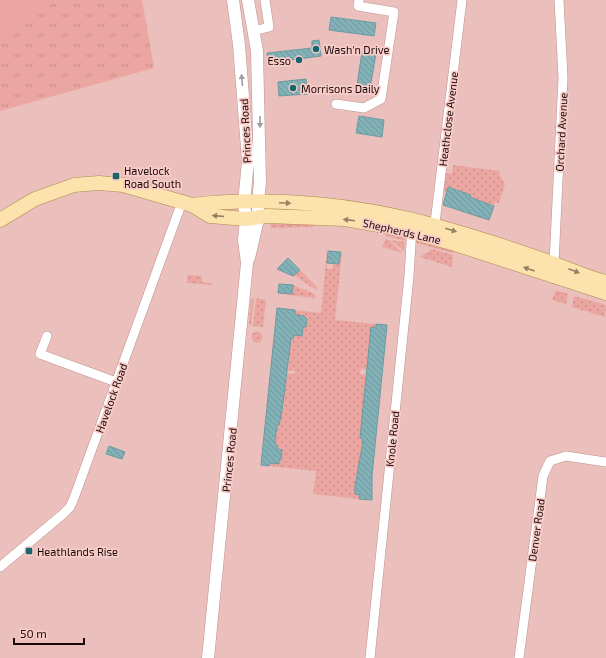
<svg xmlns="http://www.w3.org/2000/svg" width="606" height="658" font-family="'Exo 2',sans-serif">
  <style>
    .grass { fill: url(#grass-dots) }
    .park { fill: url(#park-tufts) }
    .pitch { fill: #eba6a1 }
    .building { fill: url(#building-back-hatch); stroke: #6b9ba0 }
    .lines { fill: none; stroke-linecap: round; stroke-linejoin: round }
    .street-casing { stroke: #be9390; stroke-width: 10 }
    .secondary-casing { stroke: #be9390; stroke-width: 13 }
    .primary-casing { stroke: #ab894f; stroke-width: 15 }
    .street { stroke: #fff; stroke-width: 9 }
    .secondary { stroke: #fff; stroke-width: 12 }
    .primary { stroke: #fce2ac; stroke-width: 14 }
    .oneway { fill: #a39d9d }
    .oneway2 { fill: #958163 }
    .poi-dot { fill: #18656c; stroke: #f9ccc8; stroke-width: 1.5 }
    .labels { text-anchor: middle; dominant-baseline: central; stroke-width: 3.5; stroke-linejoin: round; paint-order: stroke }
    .poi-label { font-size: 11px; fill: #180a09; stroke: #f9ccc8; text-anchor: start }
    .street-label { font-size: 11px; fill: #180a09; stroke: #f9ccc8 }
  </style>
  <defs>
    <pattern id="grass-dots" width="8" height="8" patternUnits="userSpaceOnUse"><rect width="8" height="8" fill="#eba6a1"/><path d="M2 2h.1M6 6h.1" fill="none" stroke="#c98e89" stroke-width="1.8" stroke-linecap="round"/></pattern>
    <pattern id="park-tufts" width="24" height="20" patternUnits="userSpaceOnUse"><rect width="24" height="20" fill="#eba6a1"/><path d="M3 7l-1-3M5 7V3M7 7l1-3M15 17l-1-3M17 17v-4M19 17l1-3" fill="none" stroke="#c98e89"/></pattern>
    <pattern id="building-back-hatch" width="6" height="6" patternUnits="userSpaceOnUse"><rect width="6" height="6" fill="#82b2b7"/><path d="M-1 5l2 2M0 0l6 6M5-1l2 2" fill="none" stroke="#70989c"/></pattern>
  </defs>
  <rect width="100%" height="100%" fill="#ebbfbb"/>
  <path class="grass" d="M453 165 500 171 499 174 505 184 499 203 495 202 494 205 489 203 488 206 482 201 458 194 459 190 449 187 447 192 443 191 446 173 452 174Z
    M270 223H313V227L271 228Z
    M387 231 402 235 406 241 386 236Z
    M386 239 389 240 403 253 382 247Z
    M391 240 405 242 404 251Z
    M414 240 453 249V253L413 242Z
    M432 249 453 255 452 267 420 257Z
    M327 251V269H332L333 264H339L342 253 335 320 376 324V327H371L367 370 361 369 360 374 367 375 372 415H378V418L362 417 360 438 369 439 362 440V447L364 449 375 450V453L367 452 359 464 358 469 362 472 373 473 372 476 356 475 355 486 360 495 359 499 313 494 316 471 269 466 270 463 279 464V460H282V450L278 449 275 442 277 425H279L280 421 266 419 283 411 284 406 279 405 283 373 295 374V371L288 370 289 358 284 357V345L290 346 291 338 293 339 294 335 303 327H306L307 319 301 315 300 318H295V310L321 313Z
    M293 270 297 272 300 270 317 287 316 290 295 276 289 274Z
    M187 275 202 276V282L212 283V285L187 283Z
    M293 285 315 294V298L288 295V293H292Z
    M556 290 568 294 566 304 552 300Z
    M574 296 606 305 605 317 572 307Z
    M254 298 251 326 249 324 251 299Z
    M256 298 266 300 263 327 253 326Z
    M251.5 337a5.5 5.5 0 1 1 11 0a5.5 5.5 0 1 1-11 0Z"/>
  <path class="park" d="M0 0H142L154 68 0 111Z"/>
  <path class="pitch" d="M0 0H56L0 43Z"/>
  <path class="building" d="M331 17 376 23 374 36 329 30Z
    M319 40 321 56 268 63 267 53 312 48V41Z
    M362 52 376 54 369 94 356 92Z
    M306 79 308 94 279 96 278 82Z
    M359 116 384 120 382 137 356 133Z
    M448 187 471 195 470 197 494 206 489 220 443 205Z
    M328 251 341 252 339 264 327 263Z
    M288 258 300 270 293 276 277 269Z
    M279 284 293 285 292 294 278 293Z
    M277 308 295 310V315L304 316 307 319 306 327H303L302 336 294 335 293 339 291 338 282 411 279 425H277L275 442 278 449 282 450 281 460H279V464L270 463 269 466 261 465Z
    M376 324 387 325 372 476V500L359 499 360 495 355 494V486L362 447 363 439 360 438 371 327 376 328Z
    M109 446 125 452 122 459 106 454Z"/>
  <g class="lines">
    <defs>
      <path id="street" d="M254 31 269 27 265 0
        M336 104 364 108 381 99 394 12 358 6 359 0
        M434 231 462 0
        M554 263 563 78 559 0
        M47 336 40 354 116 382
        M0 567 63 514 70 507 74 498 182 202
        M370 658 409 276 412 228
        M519 658 543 476 550 461 566 456 606 462"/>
      <path id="secondary" d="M248 0 257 51 260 182 258 201V219L249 258
        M208 658 247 263 244 240 246 219 244 203 248 161 239 45 233 0"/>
      <path id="primary" d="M192 205C271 196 360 204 436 226 476 237 516 250 555 264 572 270 588 278 606 282
        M0 220 35 199 74 185 99 183 123 185 192 205 210 216 246 219 267 216 345 219 401 229 455 244 606 293"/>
    </defs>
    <use href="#street" class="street-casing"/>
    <use href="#secondary" class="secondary-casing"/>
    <use href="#primary" class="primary-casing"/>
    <use href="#street" class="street"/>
    <use href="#secondary" class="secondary"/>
    <use href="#primary" class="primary"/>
  </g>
  <defs><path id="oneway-solid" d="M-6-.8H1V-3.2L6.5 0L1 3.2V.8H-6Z"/></defs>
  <g class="oneway">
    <use href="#oneway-solid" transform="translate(242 80) rotate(-95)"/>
    <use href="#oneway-solid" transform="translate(260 122) rotate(89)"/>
  </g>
  <g class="oneway2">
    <use href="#oneway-solid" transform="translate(285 203) rotate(2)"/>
    <use href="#oneway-solid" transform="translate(218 216) rotate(-175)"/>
    <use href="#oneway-solid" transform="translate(349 220) rotate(-173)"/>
    <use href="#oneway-solid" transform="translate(451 230) rotate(17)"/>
    <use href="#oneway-solid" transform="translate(529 269) rotate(-161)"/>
    <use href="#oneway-solid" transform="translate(574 271) rotate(21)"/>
  </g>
  <g class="poi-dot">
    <circle cx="316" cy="49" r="4"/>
    <circle cx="299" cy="60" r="4"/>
    <circle cx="293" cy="88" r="4"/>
    <rect x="112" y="172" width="8" height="8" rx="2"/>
    <rect x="25" y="547" width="8" height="8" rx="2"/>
  </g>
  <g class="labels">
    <g class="poi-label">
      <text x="324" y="49">Wash'n Drive</text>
      <text x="291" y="60" text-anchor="end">Esso</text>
      <text x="301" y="88">Morrisons Daily</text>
      <text x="124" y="170">Havelock<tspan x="124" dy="13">Road South</tspan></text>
      <text x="37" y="551">Heathlands Rise</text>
    </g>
    <g class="street-label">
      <text transform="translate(448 119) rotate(-83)">Heathclose Avenue</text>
      <text transform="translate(245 131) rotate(-93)">Princes Road</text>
      <text transform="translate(561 132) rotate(-87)">Orchard Avenue</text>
      <text transform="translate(402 231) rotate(13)">Shepherds Lane</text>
      <text transform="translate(111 398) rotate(-70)">Havelock Road</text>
      <text transform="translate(392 439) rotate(-84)">Knole Road</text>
      <text transform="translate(229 460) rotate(-84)">Princes Road</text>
      <text transform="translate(536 530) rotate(-82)">Denver Road</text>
    </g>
  </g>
  <path d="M14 638v6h70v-6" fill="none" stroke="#180a09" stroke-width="2"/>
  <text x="20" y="638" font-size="12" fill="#180a09" stroke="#f9ccc8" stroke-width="3" paint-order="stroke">50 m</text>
</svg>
